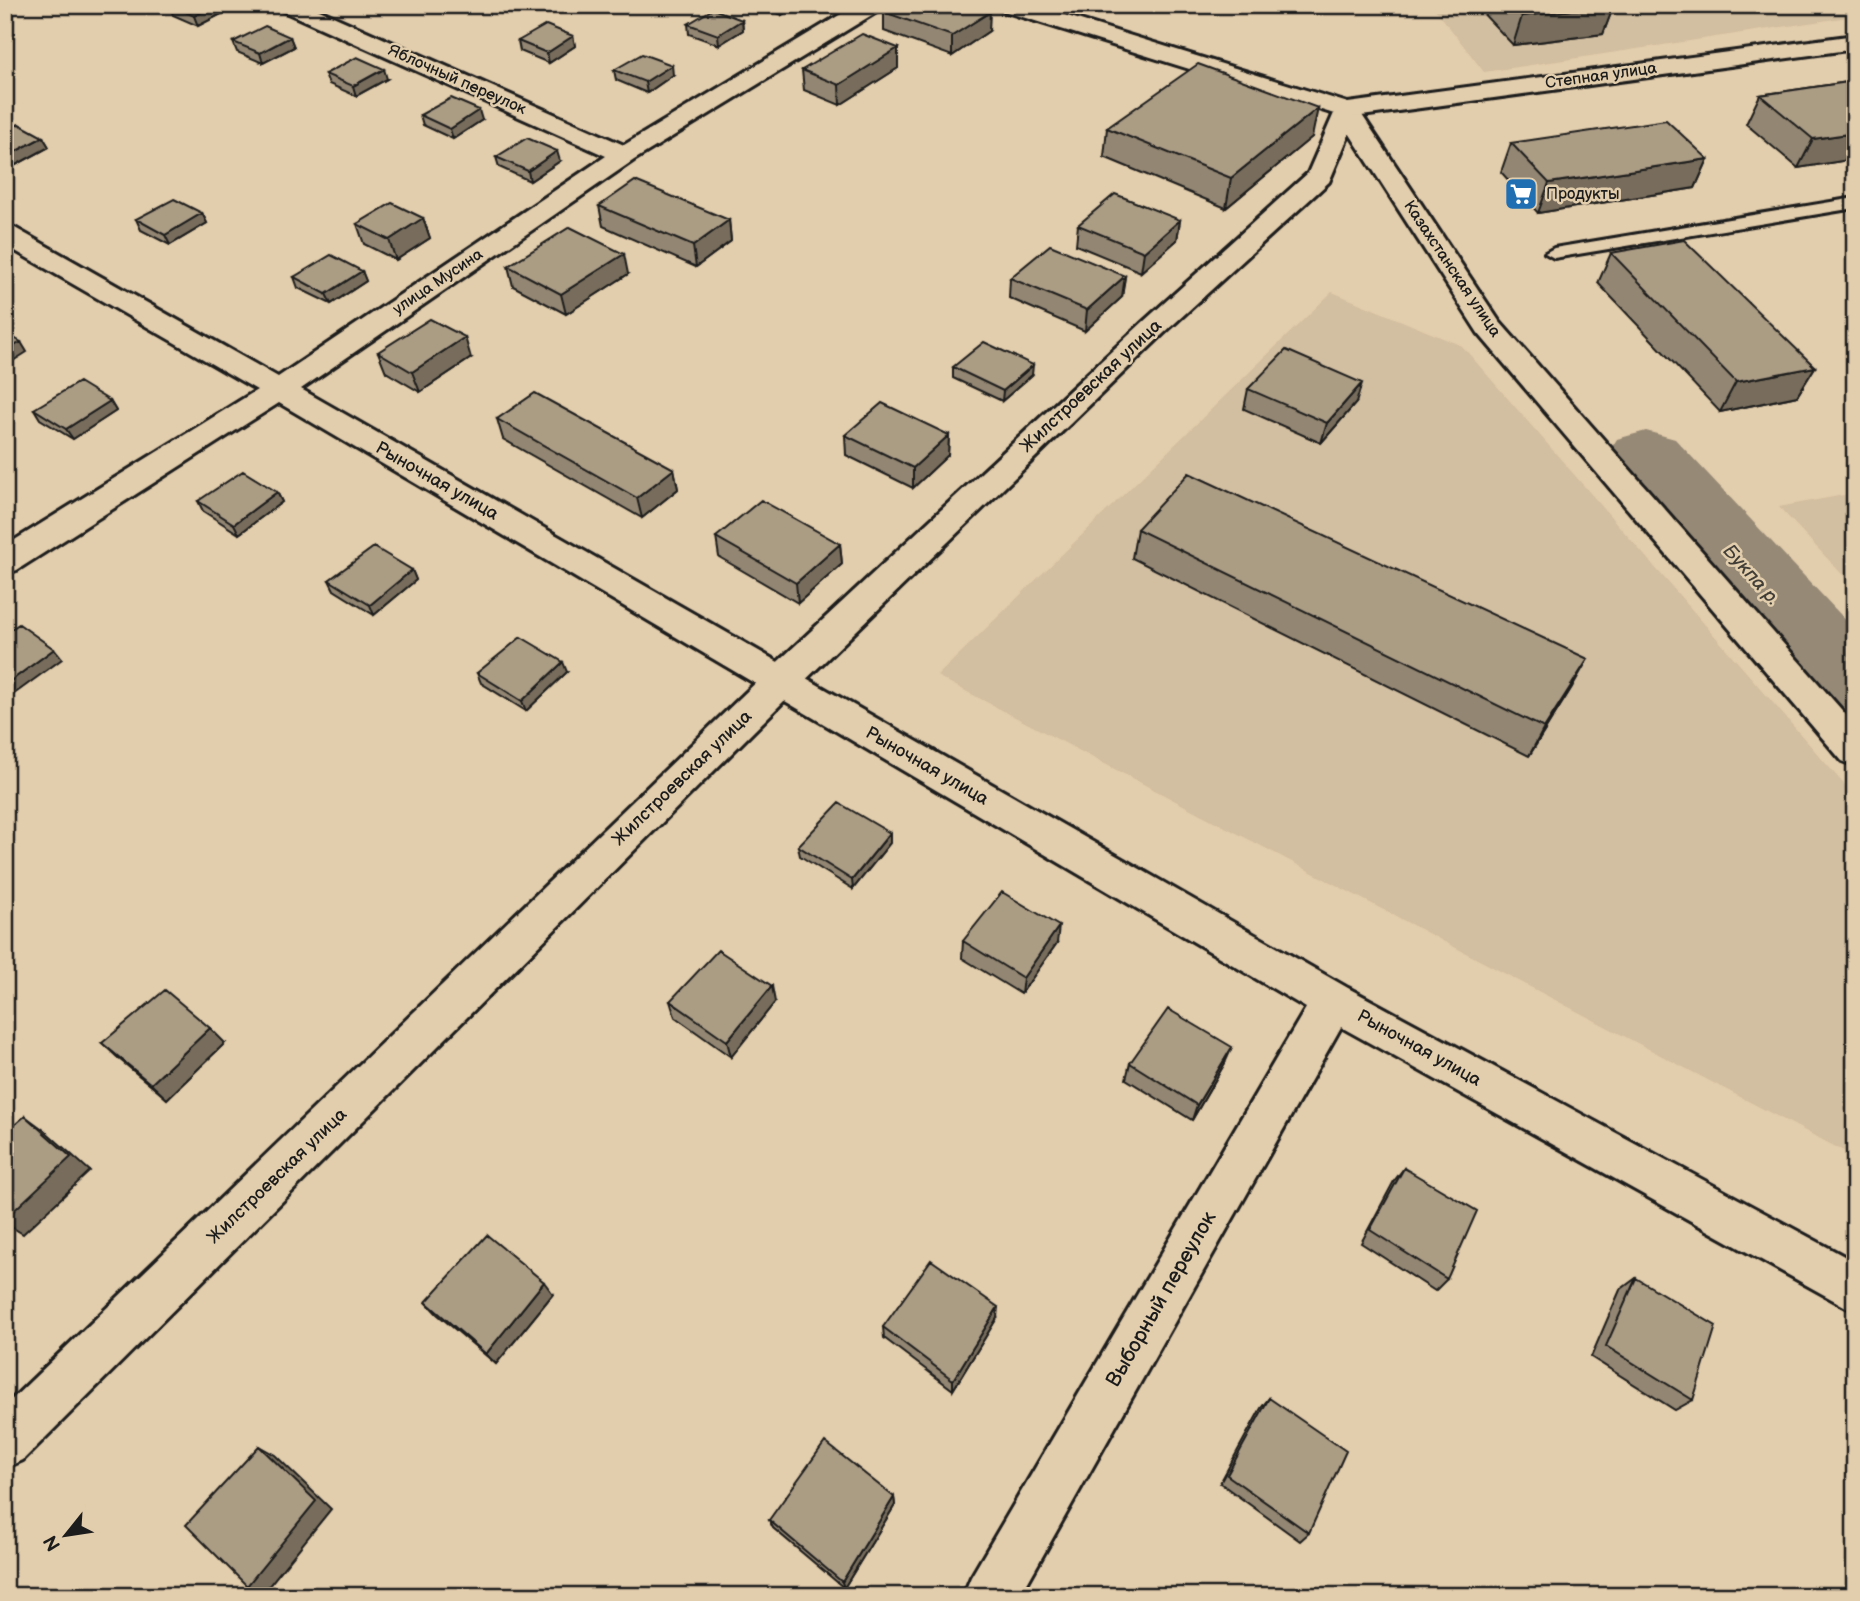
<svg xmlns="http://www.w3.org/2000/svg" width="1860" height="1601" font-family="'Balsamiq Sans',sans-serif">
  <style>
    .built { fill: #d2bea0 }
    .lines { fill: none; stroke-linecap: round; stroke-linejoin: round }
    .river { fill: #968975; fill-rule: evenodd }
    .service-casing { stroke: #1c1c1c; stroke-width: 6 }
    .minor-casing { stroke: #1c1c1c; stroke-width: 6 }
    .tertiary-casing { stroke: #1c1c1c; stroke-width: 6 }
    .secondary-casing { stroke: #1c1c1c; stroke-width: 6 }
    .service { fill: #e2cdac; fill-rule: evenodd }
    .minor { fill: #e2cdac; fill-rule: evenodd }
    .tertiary { fill: #e2cdac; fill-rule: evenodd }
    .secondary { fill: #e2cdac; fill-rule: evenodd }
    .wall { fill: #938672; stroke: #1c1c1c; stroke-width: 2 }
    .shaded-wall { fill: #786d5c; stroke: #1c1c1c; stroke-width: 2 }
    .building { fill: #ab9c84; stroke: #1c1c1c; stroke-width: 2 }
    .labels { text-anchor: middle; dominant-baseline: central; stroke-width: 5; stroke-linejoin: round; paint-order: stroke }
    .far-street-label { font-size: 16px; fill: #1c1c1c; stroke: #e2cdac }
    .far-poi-label { font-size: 16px; fill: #1c1c1c; stroke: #e2cdac; text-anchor: start }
    .street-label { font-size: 18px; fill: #1c1c1c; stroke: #e2cdac }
    .water-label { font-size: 19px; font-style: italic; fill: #413d37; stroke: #e2cdac }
    .near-street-label { font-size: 21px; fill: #1c1c1c; stroke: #e2cdac }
  </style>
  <rect width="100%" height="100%" fill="#e2cdac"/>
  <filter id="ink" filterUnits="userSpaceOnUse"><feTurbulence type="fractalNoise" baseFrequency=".0143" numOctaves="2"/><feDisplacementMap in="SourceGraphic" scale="14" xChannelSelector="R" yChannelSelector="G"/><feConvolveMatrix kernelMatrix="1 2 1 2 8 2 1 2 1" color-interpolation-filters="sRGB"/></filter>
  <g filter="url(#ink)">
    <path class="built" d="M1432 5H1855V16L1484 72Z
      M1332 292 1462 346 1855 797V1157L937 676Z
      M1855 493V588L1779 507Z"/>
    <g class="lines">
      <path class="river" d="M1646 431 1675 439 1855 630V727L1822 716 1617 477 1605 458 1617 439Z"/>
      <defs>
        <path id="service" d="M1855 198V208L1554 258 1545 253 1554 248Z"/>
        <path id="minor" d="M278 5H308L624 145 856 5H883L880 10 634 160 301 389 1348 988 1855 1262V1312L1341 1027 1020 1596H963L971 1577 1306 1008 279 403 17 570 5 574V546L257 390 5 245V226L15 228 278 377 606 156 281 10Z
          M1347 104 1356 106 1499 321 1855 725V766L1842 761 1478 333 1335 111 1338 106Z"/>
        <path id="tertiary" d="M1347 104 1356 106 1359 111 1329 182 1163 334 794 691 23 1460 5 1468V1406L768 671 1143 322 1308 173 1335 111 1338 106Z"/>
        <path id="secondary" d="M997 5H1032L1348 103 1855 35V49L1347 118 1000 10Z"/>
      </defs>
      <use href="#service" class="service-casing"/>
      <use href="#minor" class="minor-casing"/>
      <use href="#tertiary" class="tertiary-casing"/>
      <use href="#secondary" class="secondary-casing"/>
      <use href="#service" class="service"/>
      <use href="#minor" class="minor"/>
      <use href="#tertiary" class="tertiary"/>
      <use href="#secondary" class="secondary"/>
    </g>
    <path class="wall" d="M169 5H227L229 10 198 26 173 15Z
      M755 5H797L782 15Z
      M1475 5H1614L1603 34 1513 45Z
      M884 12 989 31 952 56 884 31Z
      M742 20 743 30 719 45 689 34 688 24Z
      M573 36 575 46 549 63 520 51 518 41Z
      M290 37 294 47 263 63 237 52 233 42Z
      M898 48V68L840 105 804 90 802 70Z
      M614 70 673 75 647 93 616 80Z
      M325 74 387 79 356 96 329 84Z
      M1855 81V159L1798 168 1746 124 1760 95Z
      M420 115 482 120 453 139 423 125Z
      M1107 128 1312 137 1226 208 1104 157Z
      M5 131 43 137 49 147 12 167 5 163Z
      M1511 143 1708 159 1695 188 1538 213 1501 172Z
      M496 157 560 161 530 181 499 167Z
      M599 206 729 220 731 241 696 267 603 226Z
      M202 213 207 223 170 245 141 230 136 219Z
      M423 218 430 238 396 260 364 244 357 224Z
      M1180 220 1177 240 1141 272 1076 245 1078 225Z
      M1611 253 1815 367 1797 396 1720 412 1598 283Z
      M508 266 628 274 566 314 513 286Z
      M362 271 366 281 331 304 298 288 294 277Z
      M1125 276 1122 297 1085 331 1009 298 1010 278Z
      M378 352 471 358 420 392 386 372Z
      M953 367 1032 375 1002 401 953 378Z
      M1248 389 1356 403 1321 443 1244 409Z
      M110 401 116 411 73 439 40 419 34 409Z
      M497 419 674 469 678 489 642 518 503 439Z
      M845 435H949L948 455 913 488 846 455Z
      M277 492 282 502 239 534 203 511 198 501Z
      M1137 529 1572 687 1529 756 1132 558Z
      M716 537 840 544 842 564 798 603 719 557Z
      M412 570 416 580 374 615 334 590 329 580Z
      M567 672 526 711 481 683 477 673Z
      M890 833V843L853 889 800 856 798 846Z
      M963 941 1057 943 1021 994 962 958Z
      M670 1001 775 1002 731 1057 675 1017Z
      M102 1043H225L167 1099 119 1059Z
      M1130 1063H1225L1192 1120 1126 1079Z
      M1404 1168 1447 1279 1435 1291 1361 1243 1394 1181Z
      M1636 1278 1693 1400 1675 1410 1591 1357 1620 1290Z
      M553 1294 496 1364 437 1314 426 1302Z
      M997 1318 953 1390 884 1338 883 1327Z
      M1269 1398 1309 1533 1300 1541 1220 1483 1261 1408Z
      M894 1497 895 1505 844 1588 773 1528 769 1520Z"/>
    <path class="shaded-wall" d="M215 5H227L229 10 198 26 194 16Z
      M781 5H797L782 15Z
      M1614 5 1603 34 1513 45 1522 16Z
      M990 12 989 31 952 56V36Z
      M742 20 743 30 719 45 718 35Z
      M573 36 575 46 549 63 547 53Z
      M290 37 294 47 263 63 260 53Z
      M898 48V68L840 105 839 85Z
      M672 65 673 75 647 93 645 82Z
      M384 69 387 79 356 96 353 86Z
      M1318 108 1312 137 1226 208 1231 178Z
      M479 110 482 120 453 139 450 129Z
      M1855 133V159L1798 168 1813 139Z
      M43 137 49 147 12 167 7 156Z
      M557 151 560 161 530 181 528 171Z
      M1708 159 1695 188 1538 213 1549 183Z
      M202 213 207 223 170 245 165 235Z
      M423 218 430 238 396 260 389 240Z
      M729 220 731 241 696 267 693 246Z
      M1180 220 1177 240 1141 272 1144 252Z
      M624 254 628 274 566 314 561 294Z
      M362 271 366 281 331 304 326 294Z
      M1125 276 1122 297 1085 331 1087 310Z
      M465 337 471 358 420 392 412 372Z
      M21 342 27 352 5 366V351Z
      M1033 365 1032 375 1002 401 1003 391Z
      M1815 367 1797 396 1720 412 1736 382Z
      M1362 383 1356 403 1321 443 1327 423Z
      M110 401 116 411 73 439 66 429Z
      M949 435 948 455 913 488V468Z
      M674 469 678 489 642 518 637 498Z
      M277 492 282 502 239 534 234 524Z
      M840 544 842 564 798 603 796 583Z
      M412 570 416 580 374 615 370 605Z
      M54 649 62 659 10 697 5 692V685Z
      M1588 659 1572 687 1529 756 1544 728Z
      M563 662 567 672 526 711 522 701Z
      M890 833V843L853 889 852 880Z
      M1059 926 1057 943 1021 994 1023 978Z
      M772 986 775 1002 731 1057 727 1041Z
      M210 1028 225 1043 167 1099 151 1084Z
      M1232 1047 1225 1063 1192 1120 1197 1105Z
      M25 1116 44 1130 90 1171 23 1234 5 1223V1219Z
      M544 1282 553 1294 496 1364 486 1354Z
      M998 1307 997 1318 953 1390V1380Z
      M259 1446 275 1455 331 1509 264 1592 247 1586Z
      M894 1497 895 1505 844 1588 842 1582Z"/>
    <path class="building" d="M170 5H215L194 16Z
      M894 5H971L990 12 952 36 884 12Z
      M1511 5H1614L1522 16Z
      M713 9 742 20 718 35 688 24Z
      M546 25 573 36 547 53 518 41Z
      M265 26 290 37 260 53 233 42Z
      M862 34 898 48 839 85 802 70Z
      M642 54 672 65 645 82 614 70Z
      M357 57 384 69 353 86 325 74Z
      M1198 64 1318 108 1231 178 1107 128Z
      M1855 81V133L1813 139 1760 95Z
      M451 98 479 110 450 129 420 115Z
      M1666 120 1708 159 1549 183 1511 143Z
      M19 124 43 137 7 156H5V131Z
      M527 138 557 151 528 171 496 157Z
      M635 181 729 220 693 246 599 206Z
      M1115 194 1180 220 1144 252 1078 225Z
      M174 199 202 213 165 235 136 219Z
      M392 203 423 218 389 240 357 224Z
      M570 227 624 254 561 294 508 266Z
      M1684 240 1815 367 1736 382 1611 253Z
      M1050 245 1125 276 1087 310 1010 278Z
      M331 255 362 271 326 294 294 277Z
      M430 319 465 337 412 372 378 352Z
      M5 333 21 342 5 351Z
      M984 342 1033 365 1003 391 953 367Z
      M1286 350 1362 383 1327 423 1248 389Z
      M79 382 110 401 66 429 34 409Z
      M535 393 674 469 637 498 497 419Z
      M882 403 949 435 913 468 845 435Z
      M243 471 277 492 234 524 198 501Z
      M1189 473 1588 659 1544 728 1137 529Z
      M761 500 840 544 796 583 716 537Z
      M374 547 412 570 370 605 329 580Z
      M19 624 54 649 5 685V633Z
      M521 637 563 662 522 701 477 673Z
      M839 803 890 833 852 880 798 846Z
      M1002 892 1059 926 1023 978 963 941Z
      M718 950 772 986 727 1041 670 1001Z
      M165 990 210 1028 151 1084 102 1043Z
      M1168 1009 1232 1047 1197 1105 1130 1063Z
      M25 1116 71 1157 5 1219V1133Z
      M1404 1168 1477 1211 1447 1279 1370 1230Z
      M487 1235 544 1282 486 1354 426 1302Z
      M931 1260 998 1307 953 1380 883 1327Z
      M1636 1278 1716 1326 1693 1400 1606 1346Z
      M1269 1398 1346 1451 1309 1533 1227 1475Z
      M825 1442 894 1497 842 1582 769 1520Z
      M259 1446 316 1501 247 1586 186 1525Z"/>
  </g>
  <defs>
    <symbol id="supermarket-square" viewBox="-11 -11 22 22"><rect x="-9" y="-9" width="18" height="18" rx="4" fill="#1f6fb2" stroke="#e2cdac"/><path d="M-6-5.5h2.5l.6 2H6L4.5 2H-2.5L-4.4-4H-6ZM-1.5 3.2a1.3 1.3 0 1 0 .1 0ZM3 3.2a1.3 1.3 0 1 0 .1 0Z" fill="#fff"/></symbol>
  </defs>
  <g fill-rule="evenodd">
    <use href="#supermarket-square" x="1502" y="175" width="38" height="38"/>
  </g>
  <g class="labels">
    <g class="far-street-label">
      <text transform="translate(1601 76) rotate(-8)">Степная улица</text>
      <text transform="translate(457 80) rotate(24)">Яблочный переулок</text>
      <text transform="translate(1452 269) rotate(56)">Казахстанская улица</text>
      <text transform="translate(438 282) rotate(-34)">улица Мусина</text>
    </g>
    <g class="far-poi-label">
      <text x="1546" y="194">Продукты</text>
    </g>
    <g class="street-label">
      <text transform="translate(1091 386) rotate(-43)">Жилстроевская улица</text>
      <text transform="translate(437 481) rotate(30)">Рыночная улица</text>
      <text transform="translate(927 766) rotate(30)">Рыночная улица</text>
      <text transform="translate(682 778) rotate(-44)">Жилстроевская улица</text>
      <text transform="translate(1419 1048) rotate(29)">Рыночная улица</text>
      <text transform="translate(277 1176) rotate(-44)">Жилстроевская улица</text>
    </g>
    <g class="water-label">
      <text transform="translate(1751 575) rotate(48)">Букпа р.</text>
    </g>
    <g class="near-street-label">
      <text transform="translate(1161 1299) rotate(-60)">Выборный переулок</text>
    </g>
  </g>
  <rect width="1860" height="1601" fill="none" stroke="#e2cdac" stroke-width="28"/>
  <rect x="14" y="14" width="1832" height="1573" fill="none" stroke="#1c1c1c" stroke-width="2.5" filter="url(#ink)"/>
  <g transform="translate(66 1535) rotate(240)" stroke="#e2cdac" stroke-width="5" paint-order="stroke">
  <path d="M0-5L12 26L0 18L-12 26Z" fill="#1c1c1c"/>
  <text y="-10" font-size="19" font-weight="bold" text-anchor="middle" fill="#1c1c1c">N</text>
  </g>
</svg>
